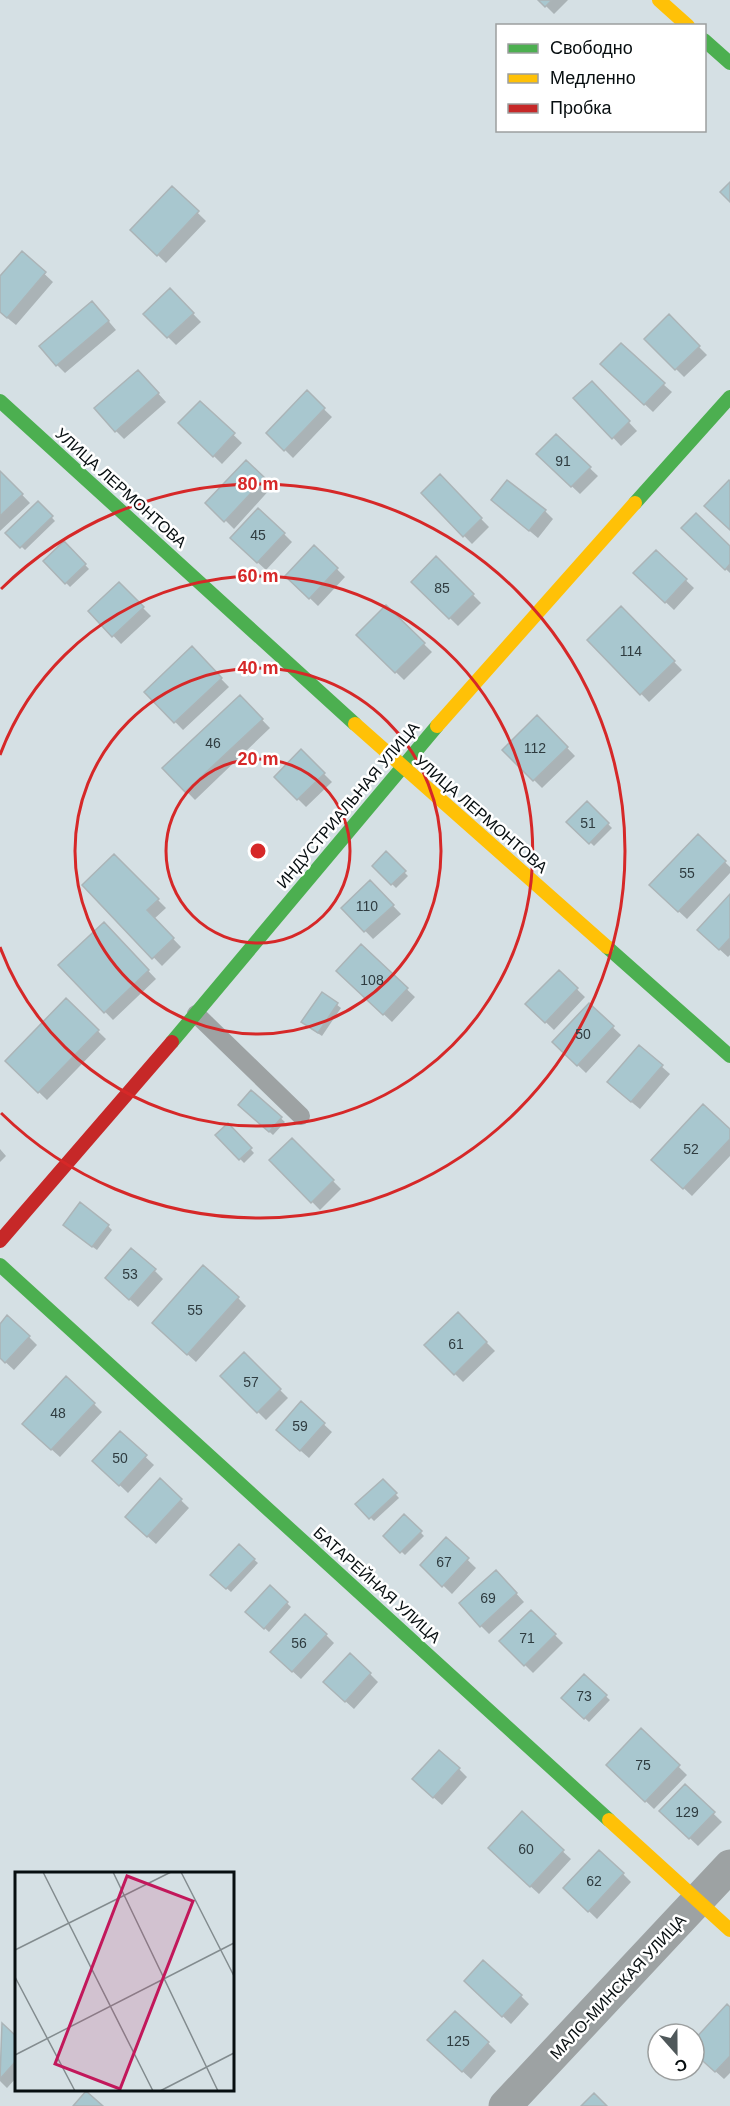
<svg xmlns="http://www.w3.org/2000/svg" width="730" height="2106" font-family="Helvetica,sans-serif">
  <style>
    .shadow { fill: #0003 }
    .building { fill: #a8c7cf; stroke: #abb4b7; stroke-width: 1.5 }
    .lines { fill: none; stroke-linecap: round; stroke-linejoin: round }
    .lane { stroke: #9da2a3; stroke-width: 18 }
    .street { stroke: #9da2a3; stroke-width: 33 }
    .fast { stroke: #4caf50; stroke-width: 14 }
    .slow { stroke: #ffc107; stroke-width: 14 }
    .jam { stroke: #c62828; stroke-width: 14 }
    .ring { fill: none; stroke: #d62828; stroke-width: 3 }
    .labels { text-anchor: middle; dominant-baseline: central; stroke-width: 5; stroke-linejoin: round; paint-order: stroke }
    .number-label { font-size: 14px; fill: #2f3c40 }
    .street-label { font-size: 16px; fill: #070e10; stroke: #fff }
    .inset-road { fill: none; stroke: #838c8f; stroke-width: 1.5 }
    .view { fill: #c2185b; fill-opacity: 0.15; stroke: #c2185b; stroke-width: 3 }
    .inset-edge { fill: none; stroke: #070e10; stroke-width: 3 }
    .centre { fill: #d62828; stroke: #fff; stroke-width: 3 }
    .ring-label { font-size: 18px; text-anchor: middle; font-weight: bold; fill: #d62828; stroke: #fff; stroke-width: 5; stroke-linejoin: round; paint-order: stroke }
  </style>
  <rect width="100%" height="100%" fill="#d5e0e4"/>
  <path class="shadow" d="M540 0H568L554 14Z
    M172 188 206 221 166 263 132 230Z
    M22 253 53 282 16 325 0 312V279Z
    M170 290 201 322 176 345 145 314Z
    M100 311 116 330 65 373 57 365Z
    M669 317 707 355 684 377 646 339Z
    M602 364 663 384 672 392 653 412Z
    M146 380 166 402 124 439 116 431Z
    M592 383 637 431 621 446 576 398Z
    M307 393 332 417 293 458 268 433Z
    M200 403 242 443 222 464 180 423Z
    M556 436 598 476 580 494 546 462Z
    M246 462 272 487 234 529 208 503Z
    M0 472 30 503 0 531Z
    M440 477 489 527 472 544 423 493Z
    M493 500 545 511 553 519 538 538Z
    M38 503 55 521 25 550 7 533Z
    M284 534 292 542 266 570 240 546Z
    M691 536 730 548V573Z
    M64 543 89 569 70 587 45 561Z
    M314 547 345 577 318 606 287 576Z
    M656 552 694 588 674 610 635 573Z
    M436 558 481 603 458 626 413 582Z
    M119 584 151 616 121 644 90 611Z
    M386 607 432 652 404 680 358 635Z
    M621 608 682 670 649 702 589 640Z
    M192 649 229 687 183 730 146 692Z
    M240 697 270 728 195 800 164 768Z
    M537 717 575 756 542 788 504 750Z
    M301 751 332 782 306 807 276 777Z
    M587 803 612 828 594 846 569 822Z
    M698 836 730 867V873L687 919 659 893Z
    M386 854 408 876 396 888 374 866Z
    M114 856 166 908 154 919 181 947 162 966 84 885Z
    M370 882 401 914 373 939 343 908Z
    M730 896V955L728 957 707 938Z
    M104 924 156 979 113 1020 60 965Z
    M361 946 415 997 392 1022 338 971Z
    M559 972 585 997 554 1030 527 1004Z
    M323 994 341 1008 322 1036 307 1026Z
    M66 1000 106 1039 47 1100 7 1061Z
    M589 1005 621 1035 586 1073 562 1050Z
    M661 1066 670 1074 640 1109 617 1090Z
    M251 1092 285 1122 273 1135 240 1105Z
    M228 1125 254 1153 244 1163 217 1135Z
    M730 1131V1156L692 1196 654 1160Z
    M292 1140 341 1189 320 1210 271 1160Z
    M0 1149 6 1156 0 1162Z
    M108 1226 112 1230 97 1250 68 1229Z
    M155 1271 163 1279 138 1307 115 1286Z
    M238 1298 246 1306 196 1362 162 1331Z
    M458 1314 495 1351 463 1382 426 1345Z
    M0 1326 29 1337 37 1345 14 1370 0 1357Z
    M244 1354 288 1398 266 1420 222 1376Z
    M301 1403 332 1432 309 1458 286 1438Z
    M94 1404 102 1412 60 1457 32 1432Z
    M120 1433 154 1465 128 1493 103 1469Z
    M160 1480 189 1508 156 1544 135 1525Z
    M383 1481 399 1498 374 1521 357 1504Z
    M405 1516 424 1536 405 1555 385 1536Z
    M446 1539 476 1568 452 1594 422 1565Z
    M239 1546 258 1563 231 1592 212 1575Z
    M504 1580 524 1602 489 1634 481 1626Z
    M270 1587 291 1607 269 1632 247 1612Z
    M531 1612 563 1643 533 1673 501 1641Z
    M326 1635 334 1643 301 1679 280 1660Z
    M370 1674 378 1682 354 1709 333 1690Z
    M584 1676 610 1700 589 1722 563 1698Z
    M641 1730 687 1775 654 1809 608 1765Z
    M459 1769 467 1777 442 1805 422 1787Z
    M685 1786 722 1822 698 1846 661 1811Z
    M522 1814 571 1859 539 1894 498 1857Z
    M623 1874 631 1882 597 1919 573 1896Z
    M474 1989 521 1996 529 2004 511 2024Z
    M730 2009V2073L724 2079 694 2052V2042Z
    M2 2025 16 2038V2078L7 2088 0 2081Z
    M488 2043 496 2051 471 2079 438 2049Z"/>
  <path class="building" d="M538 0H552L545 7Z
    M730 182V202L720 192Z
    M172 186 199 211 157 256 130 230Z
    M22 251 46 272 7 318 0 312V276Z
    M170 288 194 313 167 338 143 314Z
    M92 301 109 321 56 366 39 346Z
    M669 314 700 346 675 370 644 339Z
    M621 343 665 383 644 405 600 364Z
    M138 370 159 393 115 432 94 408Z
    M592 381 630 421 612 439 573 398Z
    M307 390 325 408 284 451 266 433Z
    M200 401 235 433 213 457 178 423Z
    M556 434 591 467 571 487 536 454Z
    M246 460 265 478 224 522 205 503Z
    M0 471 23 494 0 516Z
    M440 474 482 518 463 537 421 493Z
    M507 480 546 510 529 531 491 500Z
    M729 480 730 481V530L704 506Z
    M38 501 53 516 20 548 5 533Z
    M258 508 285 533 257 563 230 538Z
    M696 513 730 546V564L725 570 681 528Z
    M64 541 86 564 65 584 43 561Z
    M314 545 338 568 309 599 285 576Z
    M656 550 687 579 665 603 633 573Z
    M436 556 474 594 449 619 411 582Z
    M119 582 144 607 112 637 88 611Z
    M386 605 425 643 395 673 356 635Z
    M621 606 675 661 640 695 587 640Z
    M192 646 222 678 174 723 144 692Z
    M240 695 263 719 185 792 162 768Z
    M537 715 568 747 533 781 502 750Z
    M301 749 325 773 297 800 274 777Z
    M587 801 609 823 589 844 566 822Z
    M698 834 726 861 678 912 649 885Z
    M386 851 406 871 391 885 372 866Z
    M114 854 159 899 147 910 174 938 152 959 82 885Z
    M370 880 394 905 364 932 341 908Z
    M730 894V938L719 950 697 930Z
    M104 922 149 970 104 1013 58 965Z
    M361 944 408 988 383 1015 336 971Z
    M559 970 578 988 545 1023 525 1004Z
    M322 992 338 1003 318 1033 301 1022Z
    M66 998 99 1030 38 1093 5 1061Z
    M589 1003 614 1026 577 1066 552 1042Z
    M639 1045 663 1065 631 1102 607 1082Z
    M251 1090 282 1117 269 1132 238 1105Z
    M703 1104 730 1129V1139L683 1189 651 1160Z
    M228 1123 252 1148 239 1160 215 1135Z
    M292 1138 334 1180 311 1203 269 1160Z
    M80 1202 109 1225 92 1247 63 1225Z
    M131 1248 156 1269 129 1300 105 1278Z
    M203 1265 239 1297 187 1355 152 1323Z
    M458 1312 487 1342 454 1375 424 1345Z
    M7 1315 30 1336 5 1363 0 1358V1324Z
    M244 1352 281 1389 257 1413 220 1376Z
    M66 1376 95 1403 51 1450 22 1424Z
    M301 1401 325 1423 300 1451 276 1430Z
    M120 1431 147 1455 119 1486 92 1461Z
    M160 1478 182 1499 147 1537 125 1517Z
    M383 1479 397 1493 369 1519 355 1504Z
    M404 1514 422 1531 400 1553 383 1536Z
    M446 1537 469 1558 442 1587 420 1565Z
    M239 1544 255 1559 226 1589 210 1575Z
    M496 1570 517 1593 480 1627 459 1603Z
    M270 1585 288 1602 264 1629 245 1612Z
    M531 1610 556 1634 524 1666 499 1641Z
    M305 1614 327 1634 292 1672 270 1652Z
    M350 1653 371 1673 345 1702 323 1682Z
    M584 1674 607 1695 584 1719 561 1698Z
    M641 1728 680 1765 645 1802 606 1765Z
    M439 1750 460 1768 433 1798 412 1779Z
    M685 1784 715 1812 689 1839 659 1811Z
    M522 1811 564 1850 530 1887 488 1848Z
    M599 1850 624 1873 588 1912 563 1888Z
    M483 1960 522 1995 502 2017 464 1981Z
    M727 2004 730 2007V2056L715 2072 694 2053V2040Z
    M455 2011 489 2042 462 2072 427 2040Z
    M2 2023 16 2036V2061L0 2079Z
    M86 2091 103 2106H73Z
    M594 2093 607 2106H581Z"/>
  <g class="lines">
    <path class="lane" d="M196 1014 301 1116"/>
    <path class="street" d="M505 2106 730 1866"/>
    <path class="fast" d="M704 40 730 63
      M0 401 355 724
      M635 503 730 397
      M607 947 730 1056
      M172 1042 437 726
      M0 1265 609 1820"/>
    <path class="slow" d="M659 0 688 26
      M355 724 607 947
      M437 726 635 503
      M609 1820 730 1930"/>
    <path class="jam" d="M0 1241 172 1042"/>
  </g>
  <g class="ring">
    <circle cx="258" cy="851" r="92"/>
    <circle cx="258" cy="851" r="183"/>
    <path d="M0 755A275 275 0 1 1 0 947"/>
    <path d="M1 589A367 367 0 1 1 1 1113"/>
  </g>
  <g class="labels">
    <g class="number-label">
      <text x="563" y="461">91</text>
      <text x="258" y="535">45</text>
      <text x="442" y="588">85</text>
      <text x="631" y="651">114</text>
      <text x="213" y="743">46</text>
      <text x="535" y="748">112</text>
      <text x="588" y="823">51</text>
      <text x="687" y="873">55</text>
      <text x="367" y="906">110</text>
      <text x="372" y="980">108</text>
      <text x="583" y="1034">50</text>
      <text x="691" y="1149">52</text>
      <text x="130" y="1274">53</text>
      <text x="195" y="1310">55</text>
      <text x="456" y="1344">61</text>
      <text x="251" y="1382">57</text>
      <text x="58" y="1413">48</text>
      <text x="300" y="1426">59</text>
      <text x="120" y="1458">50</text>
      <text x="444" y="1562">67</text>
      <text x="488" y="1598">69</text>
      <text x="527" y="1638">71</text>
      <text x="299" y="1643">56</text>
      <text x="584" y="1696">73</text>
      <text x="643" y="1765">75</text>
      <text x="687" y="1812">129</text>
      <text x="526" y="1849">60</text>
      <text x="594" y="1881">62</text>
      <text x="458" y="2041">125</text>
    </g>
    <g class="street-label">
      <text transform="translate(121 488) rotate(42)">УЛИЦА ЛЕРМОНТОВА</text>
      <text transform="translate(348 805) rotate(-50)">ИНДУСТРИАЛЬНАЯ УЛИЦА</text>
      <text transform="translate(481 814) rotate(41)">УЛИЦА ЛЕРМОНТОВА</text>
      <text transform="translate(377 1585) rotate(42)">БАТАРЕЙНАЯ УЛИЦА</text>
      <text transform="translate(618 1987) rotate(-47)">МАЛО-МИНСКАЯ УЛИЦА</text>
    </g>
  </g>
  <g transform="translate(15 1872)">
    <rect width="219" height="219" fill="#d5e0e4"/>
    <path class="inset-road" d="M28 0 138 219M98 0 203 219M166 0 219 104M0 78 156 0M0 105 60 219M0 183 219 71M145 219 219 181"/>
    <path class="view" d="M112 4 178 29 105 217 40 192Z"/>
    <rect width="219" height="219" class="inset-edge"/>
  </g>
  <circle cx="258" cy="851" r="9" class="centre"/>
  <g class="ring-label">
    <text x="258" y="490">80 m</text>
    <text x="258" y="582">60 m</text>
    <text x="258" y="674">40 m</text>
    <text x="258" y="765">20 m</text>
  </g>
  <rect x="496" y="24" width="210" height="108" fill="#ffffff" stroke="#9c9f9f" stroke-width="1.5"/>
  <rect x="508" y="44" width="30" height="9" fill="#4caf50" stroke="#9c9f9f" stroke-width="1.5"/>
  <text x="550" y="54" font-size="18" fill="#070e10">Свободно</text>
  <rect x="508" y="74" width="30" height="9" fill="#ffc107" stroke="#9c9f9f" stroke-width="1.5"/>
  <text x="550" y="84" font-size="18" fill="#070e10">Медленно</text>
  <rect x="508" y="104" width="30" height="9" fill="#c62828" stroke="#9c9f9f" stroke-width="1.5"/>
  <text x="550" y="114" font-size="18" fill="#070e10">Пробка</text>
  <g transform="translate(676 2052) rotate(159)"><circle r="28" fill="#ffffff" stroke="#9c9f9f" stroke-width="1.5"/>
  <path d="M0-4.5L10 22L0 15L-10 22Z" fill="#4f585a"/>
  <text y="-9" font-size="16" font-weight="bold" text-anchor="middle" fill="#070e10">С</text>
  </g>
</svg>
